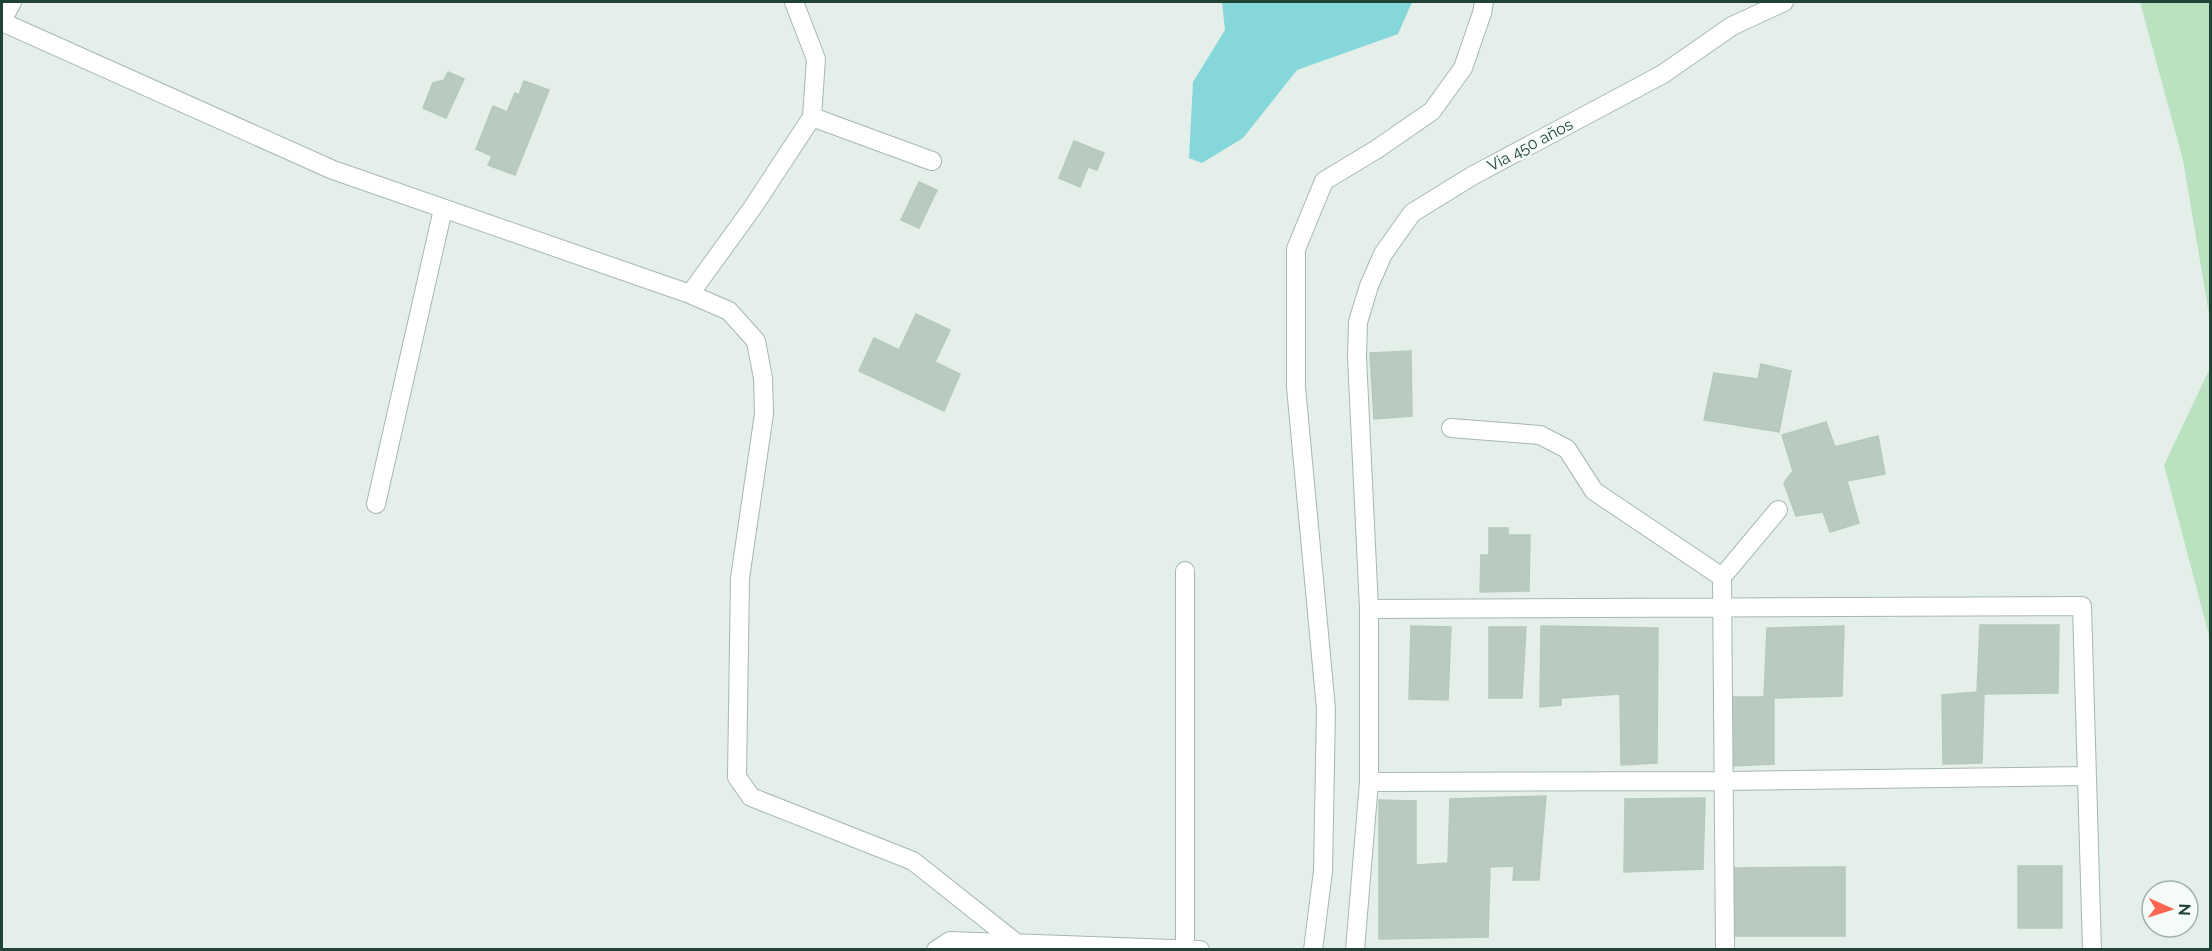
<svg xmlns="http://www.w3.org/2000/svg" width="2212" height="951" font-family="Raleway,sans-serif">
  <style>
    .green { fill: #bbe2c0 }
    .water { fill: #86d7da }
    .building { fill: #b9cac1; stroke: #b5cabf; stroke-width: 1.5 }
    .lines { fill: none; stroke-linecap: round; stroke-linejoin: round }
    .minor-casing { stroke: #a6b8b0; stroke-width: 20 }
    .minor { stroke: #fff; stroke-width: 18 }
    .labels { text-anchor: middle; dominant-baseline: central; stroke-width: 5; stroke-linejoin: round; paint-order: stroke }
    .street-label { font-size: 16px; fill: #214336; stroke: #f5fbf7 }
  </style>
  <rect width="100%" height="100%" fill="#e4efe9"/>
  <path class="green" d="M2140 2H2210V320L2183 160Z
    M2210 368V639L2164 465Z"/>
  <path class="water" d="M1222 2H1412L1398 34 1297 70 1243 138 1202 163 1189 158 1193 82 1225 30Z"/>
  <path class="building" d="M448 72 464 79 446 118 423 108 433 83 444 80Z
    M524 81 549 90 515 175 488 165 492 156 476 149 493 106 507 112 515 93 519 95Z
    M1074 141 1104 153 1097 170 1088 167 1080 187 1059 178Z
    M919 182 937 190 919 228 901 220Z
    M916 314 950 330 935 362 960 374 944 411 859 371 874 338 899 350Z
    M1411 351 1412 416 1374 419 1370 353Z
    M1761 364 1791 371 1779 432 1704 420 1714 373 1758 379Z
    M1826 422 1835 447 1878 436 1885 474 1847 481 1859 523 1830 532 1823 512 1796 516 1784 483 1793 471 1782 435Z
    M1489 528H1508V535H1530L1529 591 1480 592 1481 555H1489Z
    M1980 625H2059L2058 693 1984 694 1982 763 1943 764 1942 695 1977 692Z
    M1411 626 1451 627 1448 700 1409 699Z
    M1541 626 1658 628 1657 763 1621 765 1620 694 1561 698V705L1540 707Z
    M1844 626 1842 696 1774 698V764L1732 766 1730 697H1764L1767 628Z
    M1489 627H1526L1522 698H1489Z
    M1546 796 1539 880H1513L1514 866 1490 867 1488 937 1379 939V800L1416 801V865L1448 863 1450 799Z
    M1705 798 1703 869 1624 872 1625 799Z
    M2018 866H2062V928H2018Z
    M1845 867V936H1735L1734 868Z"/>
  <g class="lines">
    <defs>
      <path id="minor" d="M2 21 12 2
        M2 22 333 170 690 294 729 311 756 341 763 378 764 414 740 578 737 777 751 797 913 861 1015 942
        M812 117 932 161
        M690 294 753 207 812 117 816 59 794 2
        M1451 428 1540 435 1567 449 1594 491 1722 577
        M376 504 443 209
        M1185 571V949
        M1369 609 2082 606 2092 950
        M1369 782 1725 781 2087 776
        M936 950 950 941 1200 950
        M1313 950 1323 871 1326 709 1296 387V249L1324 181 1377 149 1432 111 1463 68 1482 13 1484 2
        M1355 950 1369 782V609L1357 357 1358 322 1369 286 1383 254 1412 213 1472 176 1663 74 1732 26 1784 2
        M1725 950 1722 577 1778 510"/>
    </defs>
    <use href="#minor" class="minor-casing"/>
    <use href="#minor" class="minor"/>
  </g>
  <g class="labels">
    <g class="street-label">
      <text transform="translate(1530 145) rotate(-28)">Via 450 años</text>
    </g>
  </g>
  <rect width="2212" height="951" fill="none" stroke="#214336" stroke-width="6"/>
  <g transform="translate(2170 909) rotate(93)"><circle r="28" fill="#f5fbf7" stroke="#a0b1aa" stroke-width="1.5"/>
  <path d="M0-4.5L10 22L0 15L-10 22Z" fill="#ff6652"/>
  <text y="-9" font-size="16" font-weight="bold" text-anchor="middle" fill="#214336">N</text>
  </g>
</svg>
